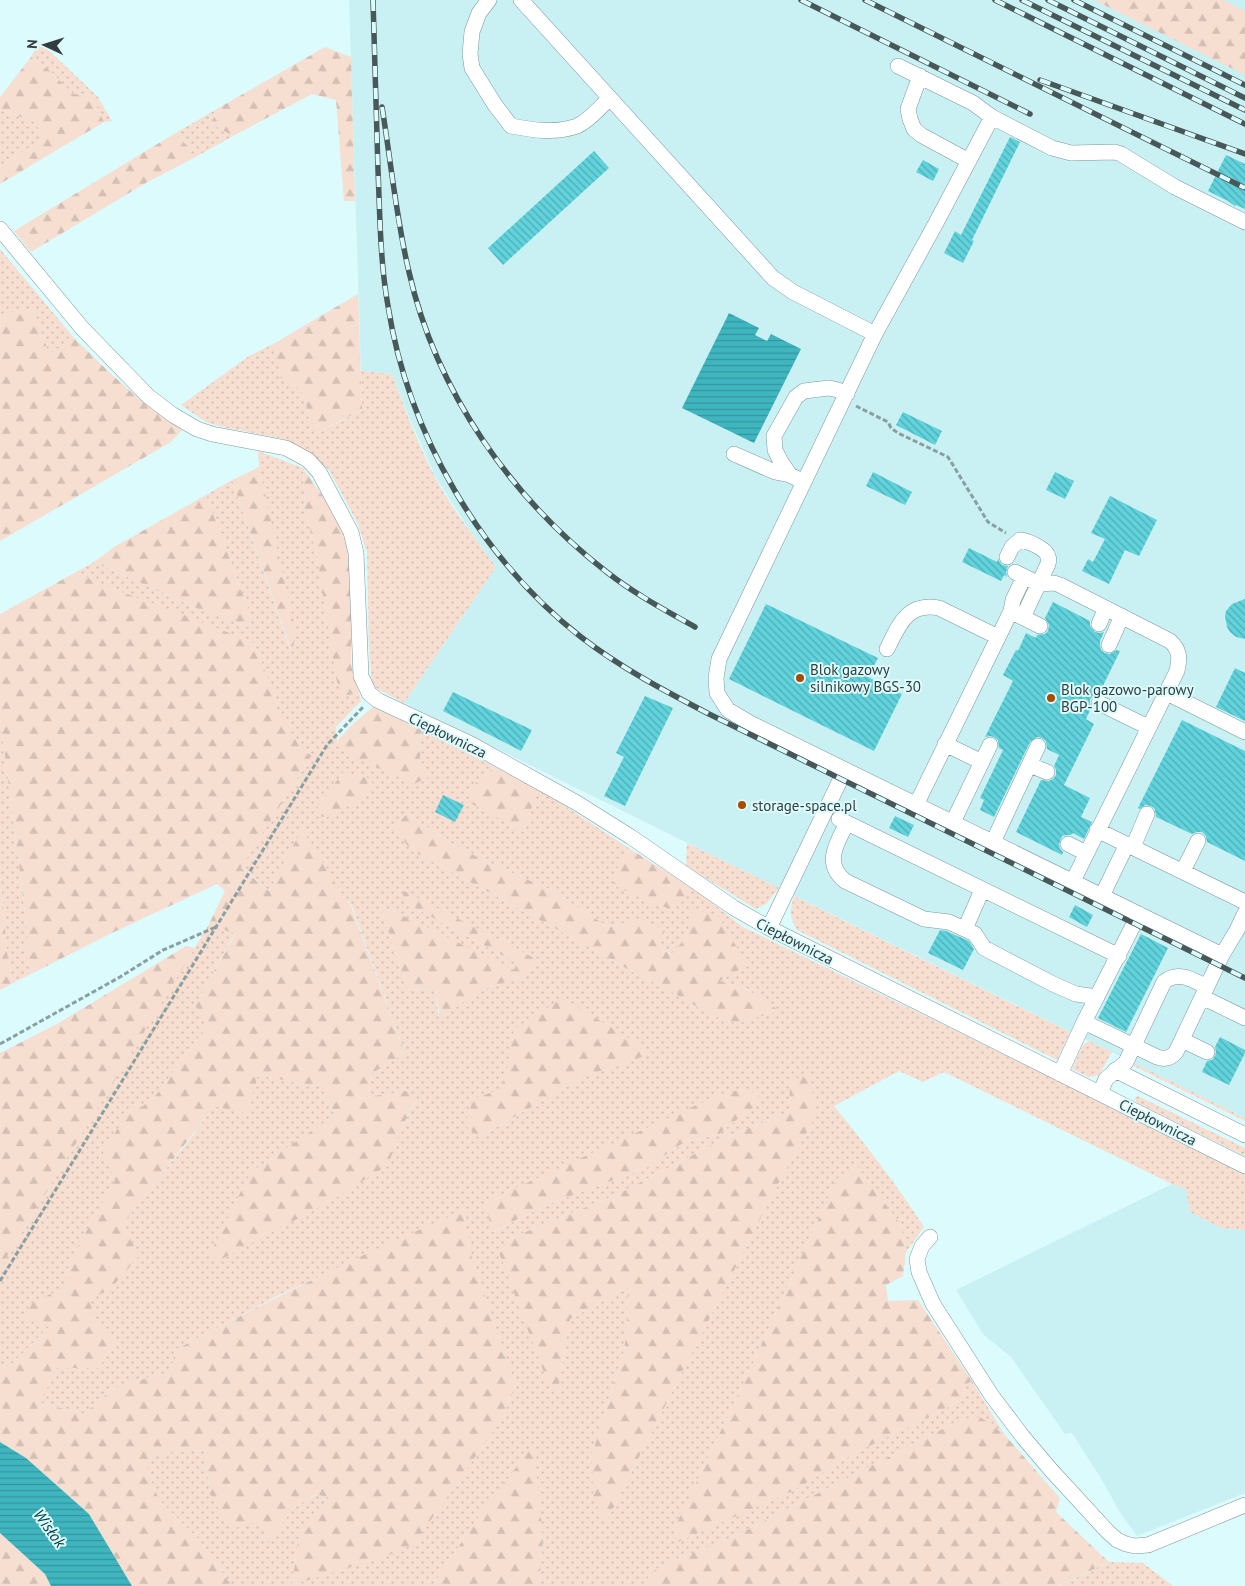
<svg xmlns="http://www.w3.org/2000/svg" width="1245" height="1586" font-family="'PT Sans',sans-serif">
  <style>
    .built { fill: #c9f1f4 }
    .grass { fill: url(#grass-dots); fill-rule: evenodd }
    .forest { fill: url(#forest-firs) }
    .water { fill: url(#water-rules) }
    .building { fill: url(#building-back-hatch) }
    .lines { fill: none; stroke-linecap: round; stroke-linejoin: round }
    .minor-casing { stroke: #7c989b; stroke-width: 16 }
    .path { stroke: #899fa0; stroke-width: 3; stroke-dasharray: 5 2.5; stroke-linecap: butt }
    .minor { stroke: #fff; stroke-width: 15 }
    .rail-casing { stroke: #485758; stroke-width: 5.5 }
    .rail { stroke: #dcfbfd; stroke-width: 4; stroke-dasharray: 11; stroke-linecap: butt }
    .poi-dot { fill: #aa4a00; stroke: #dcfbfd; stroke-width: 2 }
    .labels { text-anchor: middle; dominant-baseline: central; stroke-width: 4; stroke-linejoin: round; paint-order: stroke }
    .poi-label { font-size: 15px; fill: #313d3e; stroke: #dcfbfd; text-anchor: start }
    .street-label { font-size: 15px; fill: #313d3e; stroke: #dcfbfd }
    .water-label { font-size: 16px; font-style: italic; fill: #023b3f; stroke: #dcfbfd }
  </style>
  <defs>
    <pattern id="grass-dots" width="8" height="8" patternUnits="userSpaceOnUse" patternTransform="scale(1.25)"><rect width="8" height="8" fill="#f6ded1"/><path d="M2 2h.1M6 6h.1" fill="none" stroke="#d3bfb4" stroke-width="1.8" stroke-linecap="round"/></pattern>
    <pattern id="forest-firs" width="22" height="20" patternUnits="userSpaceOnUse" patternTransform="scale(1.25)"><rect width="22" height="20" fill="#f6ded1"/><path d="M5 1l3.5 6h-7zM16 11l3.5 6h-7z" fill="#d3bfb4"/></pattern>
    <pattern id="water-rules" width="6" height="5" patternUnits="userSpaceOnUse" patternTransform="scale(1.25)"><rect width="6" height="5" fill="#3fb6bf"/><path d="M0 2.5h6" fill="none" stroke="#35959d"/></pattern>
    <pattern id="building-back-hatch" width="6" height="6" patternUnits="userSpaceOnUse" patternTransform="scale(1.25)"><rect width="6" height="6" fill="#60d3dc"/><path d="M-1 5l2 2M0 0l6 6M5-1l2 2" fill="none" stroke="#50acb4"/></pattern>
  </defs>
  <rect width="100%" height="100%" fill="#dcfbfd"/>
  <path class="built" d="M349 0H1245V1118L404 703 496 567 470 531 435 476 410 419 392 374 361 371Z
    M1172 1184 1186 1189 1221 1228 1245 1230V1493L1137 1536 1121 1514 1102 1480 1072 1433 1065 1434 1011 1357 983 1334 956 1290Z"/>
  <path class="grass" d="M40 42 98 97 112 121 104 122 91 95 73 94 48 69 31 57Z
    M222 106 210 123 233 136 192 159 190 148 174 134Z
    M0 109 34 122 45 137 0 167Z
    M0 249 75 339 49 354 12 312 0 318Z
    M275 343 280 376 302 391 310 420 320 432 362 410 361 371 392 374C405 408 418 445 435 477 452 509 475 538 496 567L404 703 372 686 369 647 367 553 358 524 329 470 311 454 284 439 227 428 206 422 181 405 249 356Z
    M258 451 303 468 305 511 317 556 343 696 359 693 361 701 336 727 338 746 429 777 420 759 421 730 495 767 471 787 473 804 524 832 538 788 630 849 616 871 694 889 743 927 1036 1070 1245 1175V1230L1221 1228 1190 1212 1186 1189 1172 1184 944 1072 923 1082 899 1071 834 1106C866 1145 896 1184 924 1227L906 1252 901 1225 856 1165 836 1180 755 1359 674 1529 678 1541 793 1491 856 1452 917 1423 962 1400 966 1383 972 1381 1004 1434 980 1418 962 1419 729 1539 662 1565 650 1574 644 1586H539L543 1540 482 1512 432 1586H232L198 1539 159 1500 147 1470 153 1454 204 1450 210 1494 261 1521 269 1543 293 1508 317 1494 334 1499 299 1535 292 1585 414 1544 499 1423 516 1386 472 1259 463 1211 281 1294 175 1350 171 1372 132 1382 111 1390 84 1414 41 1403 55 1368H99L115 1340 98 1325 88 1301 112 1287 122 1225 148 1191 188 1142 214 1106 258 1075 307 1085 322 1086 335 1116 250 1173 401 1129 417 1099 406 1091 367 1097 371 1074 405 1053 352 906 343 896 302 830 269 891 241 867 312 755 303 752 285 722 254 643 94 582 78 571 94 562 194 607 251 628 249 611 206 495 232 480 291 652 268 511 259 467ZM407 814 455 846 496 866 549 889 602 923 613 926 640 919 665 931 658 947 672 954 686 938 693 909 719 981 745 988 779 1011 737 1023 711 1015 667 989 629 970 593 949 411 850ZM402 901 538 960 526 976 483 989 439 1018 435 989 408 990 379 904 514 971 517 963ZM652 1053 584 1077 479 1137 473 1099 501 1090 507 1069ZM790 1080 817 1114 778 1184 606 1522 592 1454 624 1351 627 1327 628 1287 570 1319 557 1397 511 1238 618 1194 729 1136 789 1112ZM764 1099 728 1126 720 1134 683 1143 646 1168 546 1205 493 1232 485 1202Z
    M0 717 28 935 26 953 31 974 13 983 8 960 0 875Z
    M687 843 779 888 766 904 756 909 686 866Z
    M794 896 1070 1032 1057 1060 797 930C789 917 790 910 794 896Z
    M209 924 235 933 195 1006 209 1023 156 1095 142 1108 134 1104 115 1180 69 1262 66 1286 50 1326 12 1364 0 1372V1268Z
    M1089 1041 1112 1052 1099 1075 1089 1077 1072 1069 1083 1045Z
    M1132 1062 1245 1118V1121L1132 1065Z
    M1138 1096 1245 1148V1156L1136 1102 1135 1098Z
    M1109 1562 1143 1563 1173 1586H1059Z"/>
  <path class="forest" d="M1094 0H1223L1245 11V75Z
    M325 47 351 57 355 201H344L336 100 312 94 233 136 210 123 222 106Z
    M31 57 48 69 73 94 91 95 104 122 0 184V167L44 137 34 122 0 109V97Z
    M174 134 190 148 192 159 144 184 31 252 14 231Z
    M358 294 362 410 326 428 320 432 310 420 302 391 280 377 275 343Z
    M34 310 49 354 75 339C109 372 142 405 182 430L171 442 0 541V318L12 312Z
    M259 467 296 632 292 653 232 480Z
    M303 468 322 495 348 541 351 606V665L359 693 342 696 336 678 317 556 305 511Z
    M206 495 249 611 251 628 194 607 94 562 114 547Z
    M78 571 94 582 172 610 254 643 285 722 303 752 312 755 241 868 269 891 302 829 343 896 351 906 405 1053 371 1074 367 1097 406 1091 417 1098 401 1129 388 1165 329 1202 218 1261 210 1254 250 1173 335 1115 322 1086 307 1085 258 1075 247 1114 214 1106C184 1147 152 1185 122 1225L140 1255 112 1287 89 1301 98 1325 115 1340 99 1368H55L41 1403 84 1414 111 1390 132 1382 171 1372 175 1350C270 1300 365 1252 463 1211L472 1259 516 1386 499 1423 414 1544 384 1557 292 1585 299 1535 334 1499 316 1494 293 1508 269 1543 261 1521 231 1529 210 1494 204 1450 153 1454 147 1470 159 1500 198 1539 232 1586H132L89 1514 26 1458 0 1442V1372L12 1364 50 1326 26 1320 31 1304 66 1286 69 1262 115 1180 103 1152 133 1104 142 1107 156 1095 209 1023 195 1006 235 934 209 924 225 891 217 884 114 932 31 974 26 953 28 935 0 717V614Z
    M373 707 421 730 420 759 429 777 414 784 349 755 338 746V740L353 724Z
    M495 767 538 788 524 832 472 804 471 787Z
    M343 772 368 778 376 787 361 799 328 817 314 816 318 807Z
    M407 814 455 846 496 866 549 889 602 923 613 926 640 919 665 931 658 947 671 954 686 938 693 909 719 917 747 965 720 981 744 988 780 1011 737 1023 711 1015 667 989 629 970 593 949 411 850 394 828Z
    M630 849 694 889 672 909 653 904 614 885 616 871Z
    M0 875 8 960 13 983 0 990Z
    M404 891 538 960 526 976 483 989 439 1019V1010L435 989 408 990 379 904 514 970 517 963 402 901Z
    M186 946 195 948 0 1268V1053L57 1024Z
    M563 998 653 1053 584 1077 479 1137 465 1125 473 1099 501 1089 507 1069 514 1029Z
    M809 1076 817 1114 778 1184 606 1522 593 1498 592 1454 624 1351 627 1327 628 1287 570 1319 557 1397 549 1386 498 1250 511 1238 618 1194 729 1136 789 1112 790 1079Z
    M746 1088 765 1099 728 1126 720 1134 683 1143 646 1168 546 1205 492 1232 485 1202 714 1097Z
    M856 1165 901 1225 906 1252 903 1276 886 1285 888 1301 918 1300 972 1381 966 1384 962 1400 917 1423 857 1452 793 1491 678 1542 674 1529 755 1359 836 1180Z
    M980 1417 1004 1434 1060 1498 1056 1512 1109 1562 1058 1586H644L650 1574 662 1565 729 1539 962 1419Z
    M534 1444 543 1540 539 1586H432L482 1512Z
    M0 1533 45 1574 51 1586H0Z"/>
  <path class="water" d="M729 313 759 328 755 335 767 341 771 334 801 349 754 443 682 408Z
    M0 1442 26 1458 89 1514 132 1586H51L45 1574 0 1533Z"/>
  <path class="building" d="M1010 137 1020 142 972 240 974 241 963 263 944 253 955 231 961 235Z
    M594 151 609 168 503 265 488 248Z
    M1226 155 1245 164V209L1236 205 1235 206 1228 201 1208 191Z
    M923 160 939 169 933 181 916 172Z
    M903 412 942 431 935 445 896 425Z
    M873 472 912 492 905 505 866 486Z
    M1055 472 1074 481 1065 499 1046 490Z
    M1110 496 1157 520 1139 556 1125 550 1109 584 1082 571 1088 559 1093 562 1105 539 1091 533Z
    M969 548 997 562 998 559 1002 565 1008 566 1006 572 1007 577 1004 575 1001 581 962 562Z
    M1245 599V639L1236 637 1230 632 1227 627 1225 616 1226 611 1232 604Z
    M1053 602 1090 621V626L1095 632 1100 633 1104 632 1100 641V645L1101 650 1105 653 1110 654 1117 650 1120 651 1099 694 1093 696 1090 699V704L1091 708 1086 719 1094 724 1064 785 1090 798 1081 817 1092 822 1084 839 1073 833 1071 835H1067L1062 836 1059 844 1060 849 1063 852 1062 855 1016 832 1041 780 1049 781 1053 779 1056 775V770L1054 766 1059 755 1047 749 1046 741 1042 738 1037 737 1030 742 994 817 980 810 984 800 980 798 1003 750 999 748 998 740 994 737 990 736 985 737 1013 681 1003 675 1016 650 1018 651 1026 633 1036 638 1037 635 1045 634 1048 631 1049 625 1045 618Z
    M766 604 878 658 868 677 902 694 874 751 729 679Z
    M1235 668 1245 673V721L1216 707Z
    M453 692 532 730 521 751 443 711Z
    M645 696 673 708 625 806 604 796 624 757 616 753Z
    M1182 720 1245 751V861L1207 842 1206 836 1202 832H1197L1192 834 1156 817 1155 809 1151 806 1145 805 1140 809 1138 808Z
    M443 795 464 805 455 822 435 812Z
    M895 816 914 825 908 837 889 828Z
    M1075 905 1093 915 1087 927 1069 917Z
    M940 930 946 931 969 941 974 949 963 970 928 953Z
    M1141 934 1168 948 1126 1032 1098 1018Z
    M1220 1037 1245 1050V1053L1229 1085 1202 1072 1207 1061 1212 1060 1215 1056 1216 1052 1215 1047Z"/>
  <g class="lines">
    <defs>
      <path id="minor" d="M489 0 479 13 472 32 470 54 472 68 495 105 511 126C533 130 555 134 577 126 589 121 600 107 610 98
        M521 0 773 278 793 292 875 334
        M898 66 973 103 992 117 1052 148 1071 153 1115 152 1121 154 1175 187 1245 222
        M920 76 908 109 910 119 914 129 921 135 969 161
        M992 117 936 223 875 334 719 659 716 678 717 693 728 710 750 723 1222 955
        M0 229 82 328 148 396 173 415 197 429 212 434 286 448 308 460 319 472 351 532 356 553 361 676 369 693 377 700 471 744 577 803 631 837 734 908 769 928 1245 1166
        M734 454 775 472 790 475
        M804 482 790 475 781 462 775 450 774 436 796 397 804 391 829 388 838 390 847 394
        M1007 557 1012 547 1020 540C1028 541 1045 548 1048 556 1049 559 1049 561 1048 564L1023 617
        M1015 572 1039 584 1054 583 1060 585 1170 641C1180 650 1180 658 1177 671L1073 881
        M1014 613 1040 626
        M1099 624 1106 608
        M1109 645 1122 616
        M887 649C899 625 907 602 939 608L998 637
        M1165 692 1245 732
        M1099 703 1148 727
        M945 744 982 762
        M1030 765 1047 772
        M916 805 1011 611 1013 600 1024 577
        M839 819 1119 956
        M953 822 990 745
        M847 823C837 843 823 863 845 881L924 919 949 922 975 934 984 948 1053 984 1076 994 1097 997
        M1097 830 1245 902
        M993 842 1038 746
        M1068 844 1086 853
        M1133 847 1147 814
        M1183 871 1198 841
        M1102 896 1127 844
        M769 928 845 770
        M965 929 982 890
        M1202 997 1245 1018
        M1084 1022 1157 1057C1165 1060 1171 1058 1176 1052L1222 955 1237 930 1245 913
        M1182 1040 1207 1052
        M1115 1070 1245 1135
        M1060 1074 1084 1022 1139 914
        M1100 1093 1106 1079 1126 1062 1164 982C1178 970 1193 980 1207 987
        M930 1237 922 1246 917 1259 919 1272 933 1304 992 1396 1023 1437 1051 1470 1108 1532 1117 1540 1126 1544 1135 1546 1148 1545 1245 1505"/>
    </defs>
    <use href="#minor" class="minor-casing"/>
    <path class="path" d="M856 406 888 422 891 428 898 433 948 457 988 522 1006 533
      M0 1044 120 977 163 950 216 927
      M0 1281 327 745 364 706"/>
    <use href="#minor" class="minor"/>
    <defs>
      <path id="rail" d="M373 0C375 57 376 114 378 170 380 216 380 261 388 306 408 433 480 558 581 637 621 668 665 691 709 714L1245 978
        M801 0 1030 114
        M865 0 1245 188
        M995 0 1245 124
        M1022 0 1245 110
        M1048 0 1245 98
        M1074 0 1245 85
        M1040 80 1245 154
        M382 107C391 162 396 218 409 272 436 392 512 499 608 573 635 594 665 610 695 627"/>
    </defs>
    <use href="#rail" class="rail-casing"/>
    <use href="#rail" class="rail"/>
  </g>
  <g class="poi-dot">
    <circle cx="800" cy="678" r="5"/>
    <circle cx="1051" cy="698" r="5"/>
    <circle cx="742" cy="805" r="5"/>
  </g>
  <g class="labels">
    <g class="poi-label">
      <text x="810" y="669">Blok gazowy<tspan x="810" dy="17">silnikowy BGS-30</tspan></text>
      <text x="1061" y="689">Blok gazowo-parowy<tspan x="1061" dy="17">BGP-100</tspan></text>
      <text x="752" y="805">storage-space.pl</text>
    </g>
    <g class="street-label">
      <text transform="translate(448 735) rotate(26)">Ciepłownicza</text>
      <text transform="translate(795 941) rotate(27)">Ciepłownicza</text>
      <text transform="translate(1158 1122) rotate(27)">Ciepłownicza</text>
    </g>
    <g class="water-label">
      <text transform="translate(50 1528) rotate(54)">Wisłok</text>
    </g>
  </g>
  <g transform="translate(45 45) rotate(274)" stroke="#dcfbfd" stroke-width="4" paint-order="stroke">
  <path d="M0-4L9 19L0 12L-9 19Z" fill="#313d3e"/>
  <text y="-8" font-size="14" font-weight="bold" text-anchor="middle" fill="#313d3e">N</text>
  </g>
</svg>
